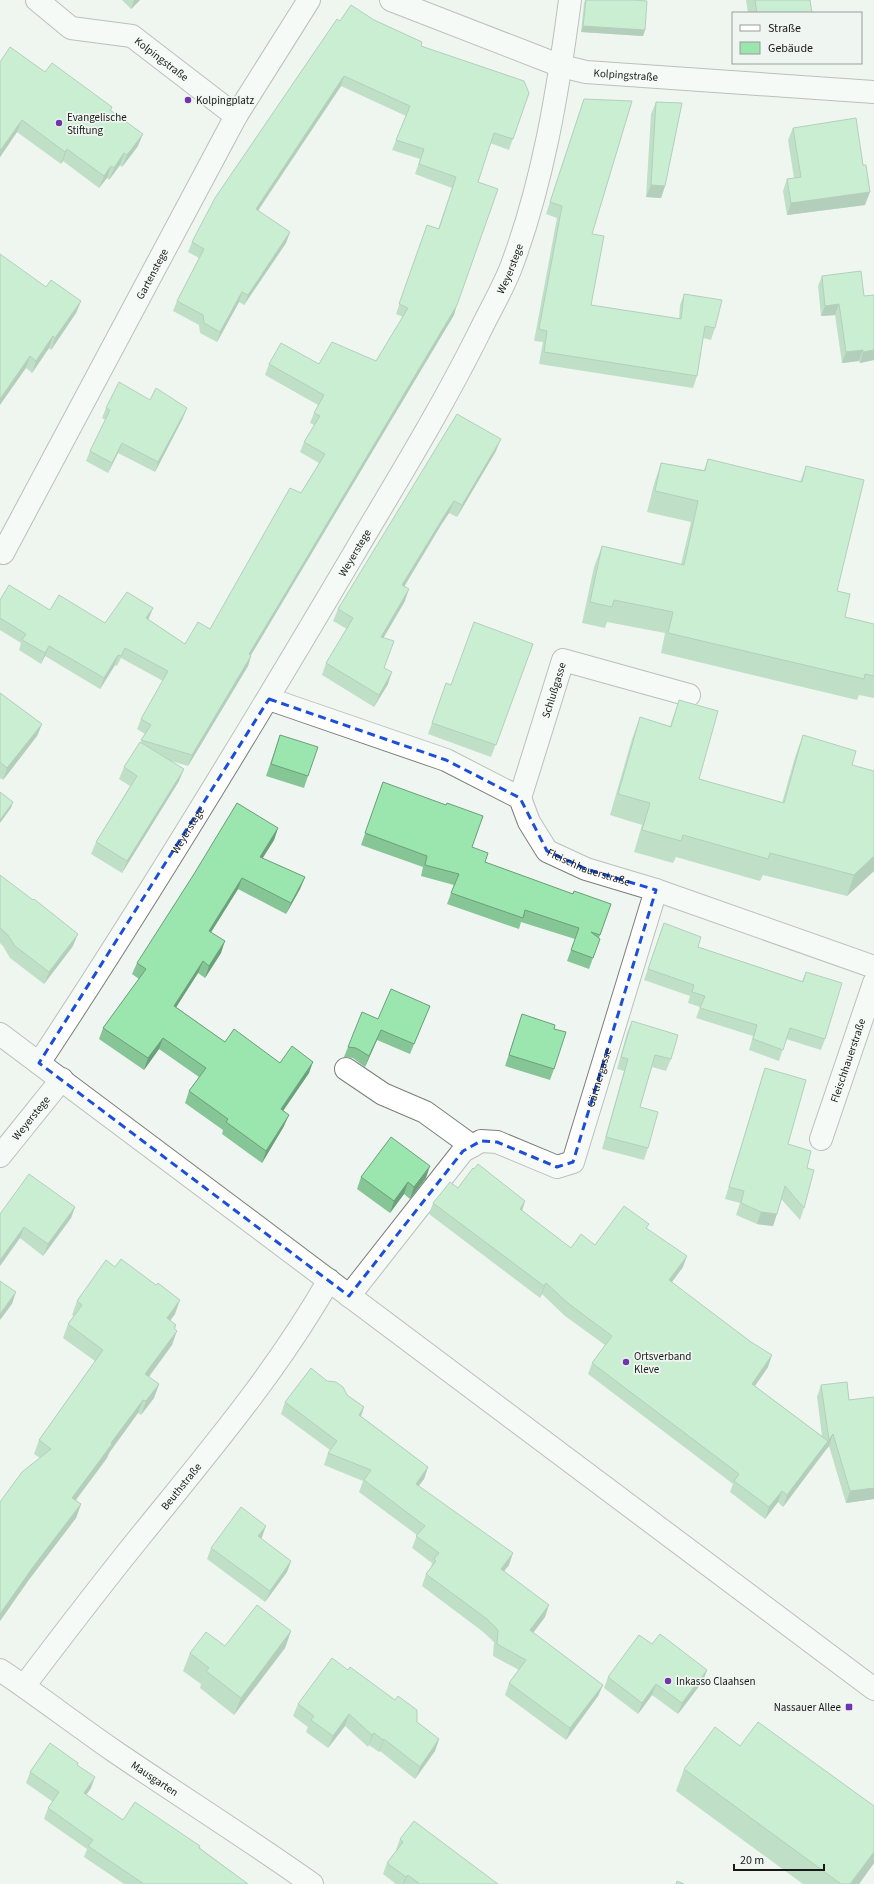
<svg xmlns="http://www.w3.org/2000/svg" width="874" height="1884" font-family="'Source Sans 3',sans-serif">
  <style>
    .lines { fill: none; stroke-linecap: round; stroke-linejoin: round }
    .minor-casing { stroke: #7a7f7b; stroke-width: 24 }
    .major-casing { stroke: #7a7f7b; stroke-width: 24 }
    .minor { stroke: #fff; stroke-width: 22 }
    .major { stroke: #fff; stroke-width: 22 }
    .wall { fill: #85c596 }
    .shaded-wall { fill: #6ca07a }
    .building { fill: #9be5ae; stroke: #6ca07a }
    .marked { fill: none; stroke: #1d4ed8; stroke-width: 3; stroke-dasharray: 8 5; stroke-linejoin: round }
    .poi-dot { fill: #7035ac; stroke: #eff5f0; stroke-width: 1.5 }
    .labels { text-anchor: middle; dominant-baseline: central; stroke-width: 3.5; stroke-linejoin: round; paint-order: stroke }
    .street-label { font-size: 11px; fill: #181a18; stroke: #eff5f0 }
    .poi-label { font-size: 11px; fill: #181a18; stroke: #eff5f0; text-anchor: start }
  </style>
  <rect width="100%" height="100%" fill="#eff5f0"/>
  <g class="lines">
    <defs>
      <g id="minor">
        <path id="s1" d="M37 0 71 28 132 36 236 116"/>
        <path id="s2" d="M391 0 561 66 586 72 874 92"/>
        <path id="s3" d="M0 551 3 553 236 116 309 0"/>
        <path id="s4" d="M269 699 446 760 520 798 529 822 547 851 586 869 656 890 874 967"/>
        <path id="s5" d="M520 798 563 660 689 695"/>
        <path id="s6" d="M39 1063C150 895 254 723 356 550 398 479 441 409 478 335 488 314 501 292 510 270 543 184 558 91 570 0"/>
        <path d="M346 1069 383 1094 425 1112 472 1146"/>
        <path id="s7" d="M821 1139 874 983"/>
        <path id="s8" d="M0 1156 62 1079"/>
        <path id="s9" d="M349 1296 463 1151 481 1141 497 1142 557 1167 573 1162 656 890"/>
        <path id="s10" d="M0 1670C39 1696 76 1725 114 1751 180 1796 247 1838 312 1884"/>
        <path id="s11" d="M24 1686C62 1636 100 1586 139 1538 206 1455 276 1373 329 1280"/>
      </g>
      <path id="major" d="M0 1034 874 1689"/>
    </defs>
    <use href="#minor" class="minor-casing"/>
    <use href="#major" class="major-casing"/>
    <use href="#minor" class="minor"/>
    <use href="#major" class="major"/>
  </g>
  <path class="wall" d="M122 0H140L131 9Z
    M585 0H635L645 30 643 36 581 32 584 3Z
    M746 0H810L812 13H748Z
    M374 20 422 42 421 46 529 93 509 150 490 143 478 182 454 315 284 599 251 655V656L248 666 188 766 168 760 179 781 122 873 91 854 96 842 130 786 119 779 124 767 141 742 145 734 137 729 141 719 163 681 121 658 117 666 115 665 100 689 45 656 41 664 19 650 21 643 0 630V600L50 610 105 623 153 608 148 619 185 644 210 629 301 493 319 463 300 452 304 442 314 425 310 423 314 413 318 405 265 375 269 364H319L376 361 403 317 396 314 427 225 438 229 452 188 415 174 420 159 392 150 406 116 341 86 258 211 290 232 286 243 244 305 239 302 217 342 200 333 199 325 173 311 177 301 199 258 188 252 192 242 340 21Z
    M0 62 45 72 112 107 111 111 138 146 122 167 120 165 109 180 107 178 99 188 63 161 61 164 17 132 0 157Z
    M584 99 592 234 591 305 679 319 680 305 684 294 715 328 711 340 703 338 697 376 693 388 539 364 543 342 534 341 557 218 546 214Z
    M656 102 665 186 661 198 646 197 651 114Z
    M793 128 865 205 787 215 783 191 787 179 794 178 788 140Z
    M822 276 864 296 874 360 860 363 859 361 842 363 835 315 821 316 818 286Z
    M46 287 81 301 76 313 51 350 49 348 32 373 26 368Z
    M106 408 183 418 155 472 118 453 108 473 86 461 90 451 106 420 102 418Z
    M496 451 457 517 449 513 441 525 404 586 405 601 383 638 394 641 384 668 388 684 374 707 322 675 326 663 347 629 333 621 338 609Z
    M708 459 800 482 806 466 837 591 845 617 874 624V698L859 695 857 700 661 653 665 633 607 622 605 628 582 623 594 567 602 546 681 564 691 522 647 512 654 484 661 463 704 470Z
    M533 644 491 757 428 734 446 683 451 685Z
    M0 693 42 724 37 736 3 780 0 778Z
    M679 700 699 779 782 803 795 757 803 735 852 765 874 871 847 896 763 875 760 881 676 857 673 863 634 852 642 825 610 815 632 739 640 717 670 726Z
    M280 735 308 776 304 788 266 776Z
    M383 782 472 847 485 862 573 894 611 904 599 938 600 939 589 969 567 961 575 939 521 922 519 929 447 904 454 885 421 876 423 867 361 845Z
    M278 828 274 840 262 858 305 877 300 889 286 914 238 889 211 932 221 953 205 978 198 973 176 1007 225 1042 280 1063 309 1073 283 1111 284 1126 262 1163 222 1134 223 1130 185 1103 189 1091 199 1077 159 1049 144 1070 99 1039 103 1028 139 979 132 974 137 963Z
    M0 875 73 946 44 984 10 958 3 946 0 943Z
    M664 923 698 947 802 981 806 972 825 1039 821 1050 786 1039 779 1061 749 1050 753 1036 696 1018 700 1007 688 1003 690 996 644 980Z
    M430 1006 410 1054 377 1040 365 1067 353 1058 344 1057 348 1047 378 1019Z
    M522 1014 554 1029V1069L550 1080 505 1066Z
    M632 1021 671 1059 666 1071 652 1067 640 1107 648 1148 644 1160 602 1149 624 1071 617 1069 627 1033Z
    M765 1068 788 1144 807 1168 804 1208 800 1220 781 1199 773 1226 757 1224 736 1215 740 1203 725 1199 761 1080Z
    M361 1177 426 1178 410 1199 404 1194 390 1213 357 1189Z
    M458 1188 525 1201 522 1211 571 1248 595 1245 647 1228 683 1267 672 1282 768 1367 755 1386 822 1436 817 1397 821 1385 849 1400 874 1397V1499L846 1503 829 1446 783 1507 778 1502 765 1519 730 1492 733 1484 588 1374 592 1363 605 1345 565 1316 542 1294 540 1298 429 1214 433 1203Z
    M75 1207 71 1218 43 1256 20 1238 0 1214Z
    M77 1301 175 1314 170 1320 176 1325 175 1329 172 1345 149 1377 159 1384 154 1398 141 1415 138 1413 109 1453 107 1458 75 1501 81 1504 76 1518 28 1581 0 1621V1502L40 1458 34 1454 39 1440 95 1361 63 1338 68 1324 74 1316 72 1315Z
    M327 1381 364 1407 361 1416 428 1467 424 1479 419 1486 509 1565 504 1571 545 1617 533 1633 603 1685 598 1696 566 1740 505 1695 509 1683 519 1670 493 1656 494 1642 482 1631 422 1586 426 1574 431 1567 432 1563 412 1548 417 1535 359 1492 363 1481 324 1465 328 1453 330 1450 281 1414 285 1402Z
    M262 1537 261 1539 291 1561 287 1572 265 1602 207 1559 211 1548Z
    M291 1631 285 1648 234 1715 200 1688 201 1684 183 1671 190 1653 225 1646Z
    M652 1644 707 1670 703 1681 678 1714 652 1695 638 1714 604 1688 608 1677Z
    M298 1704 417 1722 439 1739 435 1751 415 1779 380 1751 379 1752 369 1745 368 1747 345 1726 328 1748 306 1732 308 1727 293 1716Z
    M740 1746 874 1806V1863L859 1884H803L676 1791 684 1769Z
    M78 1766 91 1788 86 1795 123 1820 200 1848 248 1884H124L84 1857 87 1849 44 1819 48 1808 53 1802 26 1783 30 1772Z
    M400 1839 498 1884H396L383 1874 387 1863 396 1851V1850Z"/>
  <path class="shaded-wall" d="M134 0H140L131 9Z
    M583 26 645 30 643 36 581 32Z
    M344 76 341 86 252 219 256 209Z
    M22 120 17 132 0 157V151Z
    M143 134 138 146 122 167 127 155Z
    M67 149 63 161 61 164 65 152Z
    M124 153 120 165 109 180 114 168Z
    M111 166 107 178 99 188 104 176Z
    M651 185 665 186 661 198 646 197Z
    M870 192 865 205 787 215 791 203Z
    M290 232 286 243 244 305 248 295Z
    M242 292 239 302 217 342 220 332Z
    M81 301 76 313 51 350 55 338Z
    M839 304 835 315 821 316 825 306Z
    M457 305 454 315 245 665 249 654 288 589Z
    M53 336 49 348 32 373 36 361Z
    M863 350 859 361 842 363 846 352Z
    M874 350V360L860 363 863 352Z
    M30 356 26 368 0 405V399Z
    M187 408 183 418 155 472 158 462Z
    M501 439 496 451 457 517 462 505Z
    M122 443 118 453 108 473 112 463Z
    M454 501 449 513 441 525 398 597 402 585 446 513Z
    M409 589 405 601 377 649 381 637Z
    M153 608 149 618 142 629 146 618Z
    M49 646 45 656 41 664 45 653Z
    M118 655 115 665 100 689 104 678Z
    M251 656 248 666 188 766 192 755Z
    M392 672 388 684 374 707 379 695Z
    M42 724 37 736 3 780 7 768Z
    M184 769 179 781 122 873 127 861Z
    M13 802 11 808 0 823V820Z
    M278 828 274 840 256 869 260 857Z
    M874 856V871L847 896 854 875Z
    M305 877 300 889 286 914 291 903Z
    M242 878 238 889 205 942 209 931Z
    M78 934 73 946 44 984 49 972Z
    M225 941 221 953 205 978 209 966Z
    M203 961 198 973 170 1017 174 1006Z
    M381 1030 377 1040 365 1067 369 1056Z
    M163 1038 159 1049 144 1070 148 1058Z
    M313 1062 309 1073 276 1121 281 1109Z
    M289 1115 284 1126 262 1163 266 1151Z
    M430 1166 426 1178 410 1199 414 1187Z
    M408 1182 404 1194 390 1213 394 1201Z
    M525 1201 521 1213 520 1209Z
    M75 1207 71 1218 43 1256 48 1244Z
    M761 1212 777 1214 773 1226 757 1224Z
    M24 1227 20 1238 0 1266V1260Z
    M687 1256 683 1267 665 1291 669 1280Z
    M546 1283 542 1294 540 1298 544 1286Z
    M16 1292 12 1304 0 1320V1314Z
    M180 1300 175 1314 162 1332 167 1318Z
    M177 1331 172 1345 140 1388 145 1374Z
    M772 1355 768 1367 748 1396 752 1384Z
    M159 1384 154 1398 141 1415 146 1401Z
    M143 1400 138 1413 109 1453 107 1458 67 1512 72 1498 111 1443Z
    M364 1407 360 1419 359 1415Z
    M833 1434 829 1446 824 1452 829 1440Z
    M828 1441 824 1452 783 1507 787 1495Z
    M428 1467 424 1479 411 1495 416 1484Z
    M874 1488V1499L846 1503 850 1491Z
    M782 1491 778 1502 765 1519 769 1507Z
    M81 1504 76 1518 28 1581 0 1621V1614L33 1567Z
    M266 1526 262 1537 254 1548 258 1536Z
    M513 1553 509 1565 496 1581 501 1569Z
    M291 1561 287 1572 265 1602 270 1591Z
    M549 1605 545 1617 526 1642 530 1630Z
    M291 1631 285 1648 234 1715 241 1698Z
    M707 1670 703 1681 678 1714 682 1703Z
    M656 1684 652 1695 638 1714 642 1703Z
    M603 1685 598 1696 566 1740 570 1728Z
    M349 1714 345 1726 328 1748 333 1736Z
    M374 1733 369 1745 368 1747 372 1735Z
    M384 1739 380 1751 379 1752 383 1740Z
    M439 1739 435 1751 415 1779 420 1767Z
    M95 1777 91 1788 80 1804 84 1793Z
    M874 1852V1863L859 1884H850Z
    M408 1875 404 1884H403L406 1877Z"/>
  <path class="building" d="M586 0H635L647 1 645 30 583 26Z
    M755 0H810L812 13H757Z
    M351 5 374 20 422 42 421 46 524 81 529 93 513 139 494 133 478 182 498 189 457 305 288 589 249 654 251 656 192 755 141 740 151 725 141 719 168 671 125 648 121 656 118 655 104 678 49 646 45 653 22 640 26 634 0 618V600L9 585 50 610 59 595 105 623 127 592 153 608 146 618 185 644 198 622 210 629 290 488 301 493 325 454 304 442 320 416 314 413 324 395 269 364 281 343 319 364 332 342 376 361 408 308 399 304 427 225 439 229 456 177 419 164 424 149 396 140 410 106 344 76 256 209 290 232 248 295 242 292 220 332 204 323 203 315 177 301 204 249 192 242 215 198 337 19 340 21Z
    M10 47 45 72 52 63 112 107 110 110 143 134 127 155 124 153 114 168 111 166 104 176 67 149 65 152 22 120 0 151V62Z
    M584 99 632 101 592 234 604 236 591 305 681 319 684 294 722 300 715 328 705 326 697 376 544 352 547 331 539 329 562 206 550 202Z
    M656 102 682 103 665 186 651 185Z
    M856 118 863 165H866L870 192 791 203 787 179 801 177 793 128Z
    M0 254 46 287 51 280 81 301 55 338 53 336 36 361 30 356 0 399Z
    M861 271 864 296 874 295V350L863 352V350L846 352 839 304 825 306 822 276Z
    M119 382 150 400 156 388 187 408 158 462 122 443 112 463 90 451 110 410 106 408Z
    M457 414 501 439 462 505 454 501 446 513 402 585 409 589 381 637 394 641 384 668 392 672 379 695 326 663 353 618 338 609Z
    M708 459 802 482 806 466 864 480 837 591 850 594 845 617 874 624V676L865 674 864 679 668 633 673 612 614 600 612 607 590 602 602 546 684 565 698 501 655 491 661 463 705 471Z
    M474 622 533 644 496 745 432 723 446 683 451 685Z
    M0 693 42 724 7 768 0 762Z
    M679 700 718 711 699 779 784 803 803 735 856 751 852 765 874 771V856L854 875 770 853 768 859 683 835 681 841 642 830 650 803 618 794 640 717 671 727Z
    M280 735 318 747 308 776 271 764Z
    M140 742 184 769 127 861 96 842 137 776 124 767Z
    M383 782 446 805 447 803 483 816 472 847 488 853 485 862 573 894 574 891 611 904 600 935 591 932 600 939 593 958 571 950 579 928 525 910 523 918 451 893 459 874 425 865 427 856 365 833Z
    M0 792 13 802 0 820Z
    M237 803 278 828 260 857 305 877 291 903 242 878 209 931 225 941 209 966 203 961 174 1006 225 1042 234 1029 280 1063 292 1046 313 1062 281 1109 289 1115 266 1151 226 1122 228 1119 189 1091 206 1068 163 1038 148 1058 103 1028 146 969 137 963 194 874Z
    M0 875 33 900 34 899 78 934 49 972 15 946 7 934 0 928Z
    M664 923 701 937 698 947 803 982 806 972 842 983 825 1039 790 1028 783 1050 753 1039 757 1025 700 1008 705 996 692 992 694 985 648 969Z
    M391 989 430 1006 414 1044 381 1030 369 1056 356 1048 348 1047 362 1012 378 1019Z
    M522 1014 555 1025 554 1029 566 1032 554 1069 509 1055Z
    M632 1021 678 1035 671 1059 655 1055 640 1107 658 1112 648 1148 606 1137 628 1059 621 1057Z
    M765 1068 806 1080 788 1144 811 1151 807 1168 814 1170 804 1208 785 1186 777 1214 761 1212 741 1203 744 1191 729 1187Z
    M391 1137 430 1166 414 1187 408 1182 394 1201 361 1177Z
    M478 1164 525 1201 520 1209 571 1248 581 1234 595 1245 624 1206 649 1224 646 1228 687 1256 669 1280 751 1342 772 1355 752 1384 828 1441 787 1495 782 1491 769 1507 734 1481 739 1474 592 1363 612 1336 569 1304 546 1283 544 1286 433 1203 450 1182 458 1188 473 1168 474 1169Z
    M29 1174 75 1207 48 1244 24 1227 0 1260V1214Z
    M121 1259 156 1285 158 1283 180 1300 167 1318 176 1325 174 1328 177 1331 145 1374 159 1384 146 1401 143 1400 111 1443 112 1444 72 1498 81 1504 33 1567 0 1614V1502L22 1472 51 1449 39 1440 103 1350 68 1324 82 1305 77 1301 106 1260 115 1267Z
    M0 1281 16 1292 0 1314Z
    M311 1368 327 1381 336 1382 343 1387 347 1395 364 1407 359 1415 428 1467 416 1484 513 1553 501 1569 549 1605 530 1630 603 1685 570 1728 509 1683 526 1660 497 1644 498 1630 487 1619 426 1574 436 1561 434 1559 439 1553 416 1536 425 1526 364 1480 371 1470 328 1453 337 1441 285 1402Z
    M847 1382 849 1400 874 1397V1488L850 1491 833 1434 829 1440 821 1385Z
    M241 1507 266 1526 258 1536 291 1561 270 1591 211 1548Z
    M257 1605 291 1631 241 1698 206 1671 209 1668 190 1653 206 1632 225 1646Z
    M660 1634 707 1670 682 1703 656 1684 642 1703 608 1677 639 1635 652 1644Z
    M332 1658 348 1670 350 1667 395 1700 398 1696 417 1710V1722L439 1739 420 1767 384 1739 383 1740 374 1733 372 1735 349 1714 333 1736 311 1720 314 1716 298 1704Z
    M758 1722 874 1806V1852L850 1884H841L684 1769 715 1727 740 1746Z
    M50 1743 78 1763 77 1765 95 1777 84 1793 123 1820 135 1802 200 1846 199 1848 248 1884H144L88 1846 93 1840 48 1808 59 1792 30 1772Z
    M414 1821 498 1884H420L408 1875 406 1877 387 1863 403 1842 400 1839Z
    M677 1881 684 1884H676Z"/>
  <path d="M0 0H874V1884H0ZM269 699 446 760 520 798 547 851 586 869 656 890 573 1162 557 1167 497 1142 481 1141 463 1151 349 1296 39 1063Z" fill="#eff5f0" fill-opacity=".55" fill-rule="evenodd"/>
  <path class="marked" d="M269 699 446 760 520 798 547 851 586 869 656 890 573 1162 557 1167 497 1142 481 1141 463 1151 349 1296 39 1063Z"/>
  <g class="poi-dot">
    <circle cx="188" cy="100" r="4"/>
    <circle cx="59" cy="123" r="4"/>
    <circle cx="626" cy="1362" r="4"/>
    <circle cx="668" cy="1681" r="4"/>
    <rect x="845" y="1703" width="8" height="8" rx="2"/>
  </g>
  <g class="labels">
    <g class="street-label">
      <text stroke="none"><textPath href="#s1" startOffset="143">Kolpingstraße</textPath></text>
      <text stroke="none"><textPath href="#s2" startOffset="248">Kolpingstraße</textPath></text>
      <text stroke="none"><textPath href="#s6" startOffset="924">Weyerstege</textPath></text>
      <text stroke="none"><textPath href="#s3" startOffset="320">Gartenstege</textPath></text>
      <text stroke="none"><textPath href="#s6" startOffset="600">Weyerstege</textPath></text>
      <text stroke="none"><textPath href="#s5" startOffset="113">Schlußgasse</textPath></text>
      <text stroke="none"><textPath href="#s6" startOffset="276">Weyerstege</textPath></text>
      <text stroke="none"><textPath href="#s4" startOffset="375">Fleischhauerstraße</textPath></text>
      <text stroke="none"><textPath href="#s7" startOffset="83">Fleischhauerstraße</textPath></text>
      <text stroke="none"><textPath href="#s9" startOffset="391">Gärtnergasse</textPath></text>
      <text stroke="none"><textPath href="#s8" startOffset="49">Weyerstege</textPath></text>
      <text stroke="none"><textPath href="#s11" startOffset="254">Beuthstraße</textPath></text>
      <text stroke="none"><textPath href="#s10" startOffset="189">Mausgarten</textPath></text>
    </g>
    <g class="poi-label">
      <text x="196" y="100">Kolpingplatz</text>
      <text x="67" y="117">Evangelische<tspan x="67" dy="13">Stiftung</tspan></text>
      <text x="634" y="1356">Ortsverband<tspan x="634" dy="13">Kleve</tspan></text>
      <text x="676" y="1681">Inkasso Claahsen</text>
      <text x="841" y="1707" text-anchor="end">Nassauer Allee</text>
    </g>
  </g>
  <rect x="732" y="12" width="130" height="52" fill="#eff5f0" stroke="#999d9a"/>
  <rect x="740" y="25" width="20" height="6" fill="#ffffff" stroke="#999d9a"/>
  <text x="768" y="32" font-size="12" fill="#181a18">Straße</text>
  <rect x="740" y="42" width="20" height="12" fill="#9be5ae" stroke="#999d9a"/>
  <text x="768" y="52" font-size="12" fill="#181a18">Gebäude</text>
  <path d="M734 1864v6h90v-6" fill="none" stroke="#181a18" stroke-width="2"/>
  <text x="740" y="1864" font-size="12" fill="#181a18" stroke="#eff5f0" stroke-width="3" paint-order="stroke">20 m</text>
</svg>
